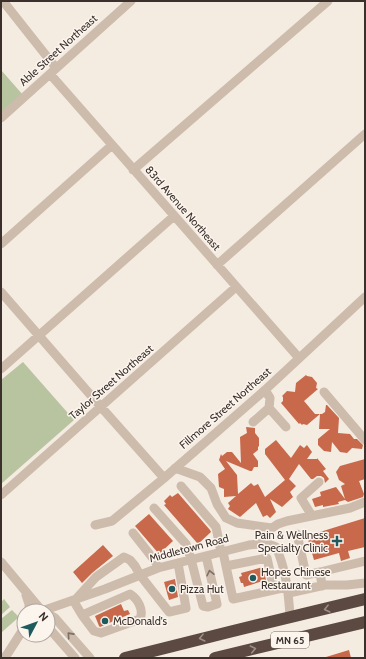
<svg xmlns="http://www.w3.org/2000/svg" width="366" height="659" font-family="Cabin,sans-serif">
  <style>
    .green { fill: #b8c4a0 }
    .building { fill: #c8694b }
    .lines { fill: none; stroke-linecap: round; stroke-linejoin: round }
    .minor { stroke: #cdbbac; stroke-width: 9 }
    .highway { stroke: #5c4a42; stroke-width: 12 }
    .oneway { stroke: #7d6f65 }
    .oneway2 { stroke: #9c8e87 }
    .poi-dot { fill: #1f5a5e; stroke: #fbf5ee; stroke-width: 1.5 }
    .labels { text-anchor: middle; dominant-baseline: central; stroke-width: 3; stroke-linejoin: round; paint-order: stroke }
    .shield { fill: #fbf5ee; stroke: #756b66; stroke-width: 1 }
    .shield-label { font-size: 10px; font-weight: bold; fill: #3b302b }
    .street-label { font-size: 11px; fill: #3b302b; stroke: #fbf5ee }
    .poi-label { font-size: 11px; fill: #3b302b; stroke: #fbf5ee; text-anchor: start }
  </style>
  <rect width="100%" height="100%" fill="#f4ebe1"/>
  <path class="green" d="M1 70 23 95 1 114Z
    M23 362 74 420 1 484V380Z
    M4 599 10 607 1 615V602Z
    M12 610 19 617 2 632 1 630V619Z"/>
  <path class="building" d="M306 375 307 376 312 377 317 383 316 388 318 389 304 401 315 414H320L307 425 303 424 302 425 300 423 299 424 281 403 283 401V397L282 396 287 391 295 392 296 383Z
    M326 405H327L339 418 338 433 350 434 354 439H357L363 445 362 449 352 448 347 453 340 452 332 442 331 452 324 451 318 445V439L330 429H319L320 414H322L325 412Z
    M246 427 255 428V433L259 438V447L258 446V450L253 454 258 461V467H254L252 471H250L226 461 237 475 238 494 251 483 254 486 258 484 265 497 285 480 265 454V449L276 440 291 458 300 445 304 448 307 445 312 452 307 459H317V458L326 469 323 471 329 479 325 483 324 478 321 476H317L313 479H311L299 464 289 479 296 486 290 492 293 497 282 507 270 499 276 512 270 518 267 515 263 517 256 503 240 517 228 509 230 506 228 503 236 496 224 497V489L219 487 218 474 225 469 219 460 221 454 222 456 227 452H232L241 463 240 437 247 433Z
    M365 459V479L359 481 364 494 363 497 348 502 345 500 338 502 339 504 323 507V505L315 507 312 499 321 496 320 492 336 487 345 499 341 486 345 484 339 480 336 472 340 466Z
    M178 493 210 530 211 532 198 544 164 505 166 504 164 501 170 495 172 497Z
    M149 514 173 541 159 554 135 526Z
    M365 518V547L348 551 350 558 341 561 339 553 314 560 307 536Z
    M103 545 113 556 92 573 82 583 73 572Z
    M263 567 266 580 244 587 243 583H241L239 577 242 576 241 573Z
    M175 579 178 597 169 600 164 582Z
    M121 604 124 611 128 610 130 614 100 627 99 626 95 616Z
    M349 650 351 658H326V657Z"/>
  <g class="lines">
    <path class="minor" d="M3 1 56 68
      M50 74 299 358
      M1 118 131 1
      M133 170 328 1
      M1 244 112 145
      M217 265 365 134
      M1 292 101 407 164 478
      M1 369 174 216
      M265 390 270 398 269 408 286 427
      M324 392 365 440
      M253 422 269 408
      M175 468 200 477 211 488 217 504 226 518 237 523 272 528 278 524 287 521 350 508 365 502
      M181 486 216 527 221 552
      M1 495 236 287
      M154 508 186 544 191 559 203 606 208 607 217 604 206 556
      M312 516 301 498 319 482
      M95 525 112 521 163 479 265 390 365 297
      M133 533 155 561 158 568
      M297 534 306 575 320 572
      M223 552 233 599 287 587
      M1 562 42 611
      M226 566 267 558 274 590
      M322 586 320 572 365 561
      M289 593 325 585H347L365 583
      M26 595 29 604V611
      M76 599 96 577 124 557 130 560 135 566 140 575 169 612 186 608 178 563
      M73 600 82 615 130 594C138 599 144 610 140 619L101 633 94 631 82 615
      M42 611 105 589 158 568 249 545 266 543 276 547C286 569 289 594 290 618
      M48 614 55 618 90 658
      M48 627 75 658
      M4 658 8 653 24 628"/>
    <path class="highway" d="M125 658 229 632 365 599
      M215 658 365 622"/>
  </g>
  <defs><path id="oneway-chevron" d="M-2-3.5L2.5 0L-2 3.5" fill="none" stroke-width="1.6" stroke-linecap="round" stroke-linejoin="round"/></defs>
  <g class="oneway">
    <use href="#oneway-chevron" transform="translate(210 573) rotate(-103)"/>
    <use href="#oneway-chevron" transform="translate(70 635) rotate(-132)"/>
  </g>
  <g class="oneway2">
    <use href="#oneway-chevron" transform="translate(327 609) rotate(166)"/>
    <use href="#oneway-chevron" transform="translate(202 638) rotate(166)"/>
    <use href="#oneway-chevron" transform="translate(253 649) rotate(-13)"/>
  </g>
  <g class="poi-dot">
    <path d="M335 535h4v4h4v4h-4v4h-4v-4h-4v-4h4z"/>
    <circle cx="253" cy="578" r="4"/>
    <circle cx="172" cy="589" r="4"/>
    <circle cx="105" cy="621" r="4"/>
  </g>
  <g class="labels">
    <rect class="shield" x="271" y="632" width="38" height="16" rx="3"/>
    <g class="shield-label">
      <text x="290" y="640">MN 65</text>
    </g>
    <g class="street-label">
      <text transform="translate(58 50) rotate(-42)">Able Street Northeast</text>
      <text transform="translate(183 208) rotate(49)">83rd Avenue Northeast</text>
      <text transform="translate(111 382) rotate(-41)">Taylor Street Northeast</text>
      <text transform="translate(225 408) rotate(-41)">Fillmore Street Northeast</text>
      <text transform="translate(189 548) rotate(-15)">Middletown Road</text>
    </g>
    <g class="poi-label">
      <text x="328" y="535" text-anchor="end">Pain &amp; Wellness<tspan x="328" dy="13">Specialty Clinic</tspan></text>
      <text x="261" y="572">Hopes Chinese<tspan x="261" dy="13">Restaurant</tspan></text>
      <text x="180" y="589">Pizza Hut</text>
      <text x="113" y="621">McDonald's</text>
    </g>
  </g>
  <rect width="366" height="659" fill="none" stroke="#3b302b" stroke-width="4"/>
  <g transform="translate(36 623) rotate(49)"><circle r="19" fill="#fbf5ee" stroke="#aea6a0"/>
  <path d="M0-3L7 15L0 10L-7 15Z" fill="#1f5a5e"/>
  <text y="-6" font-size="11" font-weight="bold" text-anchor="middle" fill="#3b302b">N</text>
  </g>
</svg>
